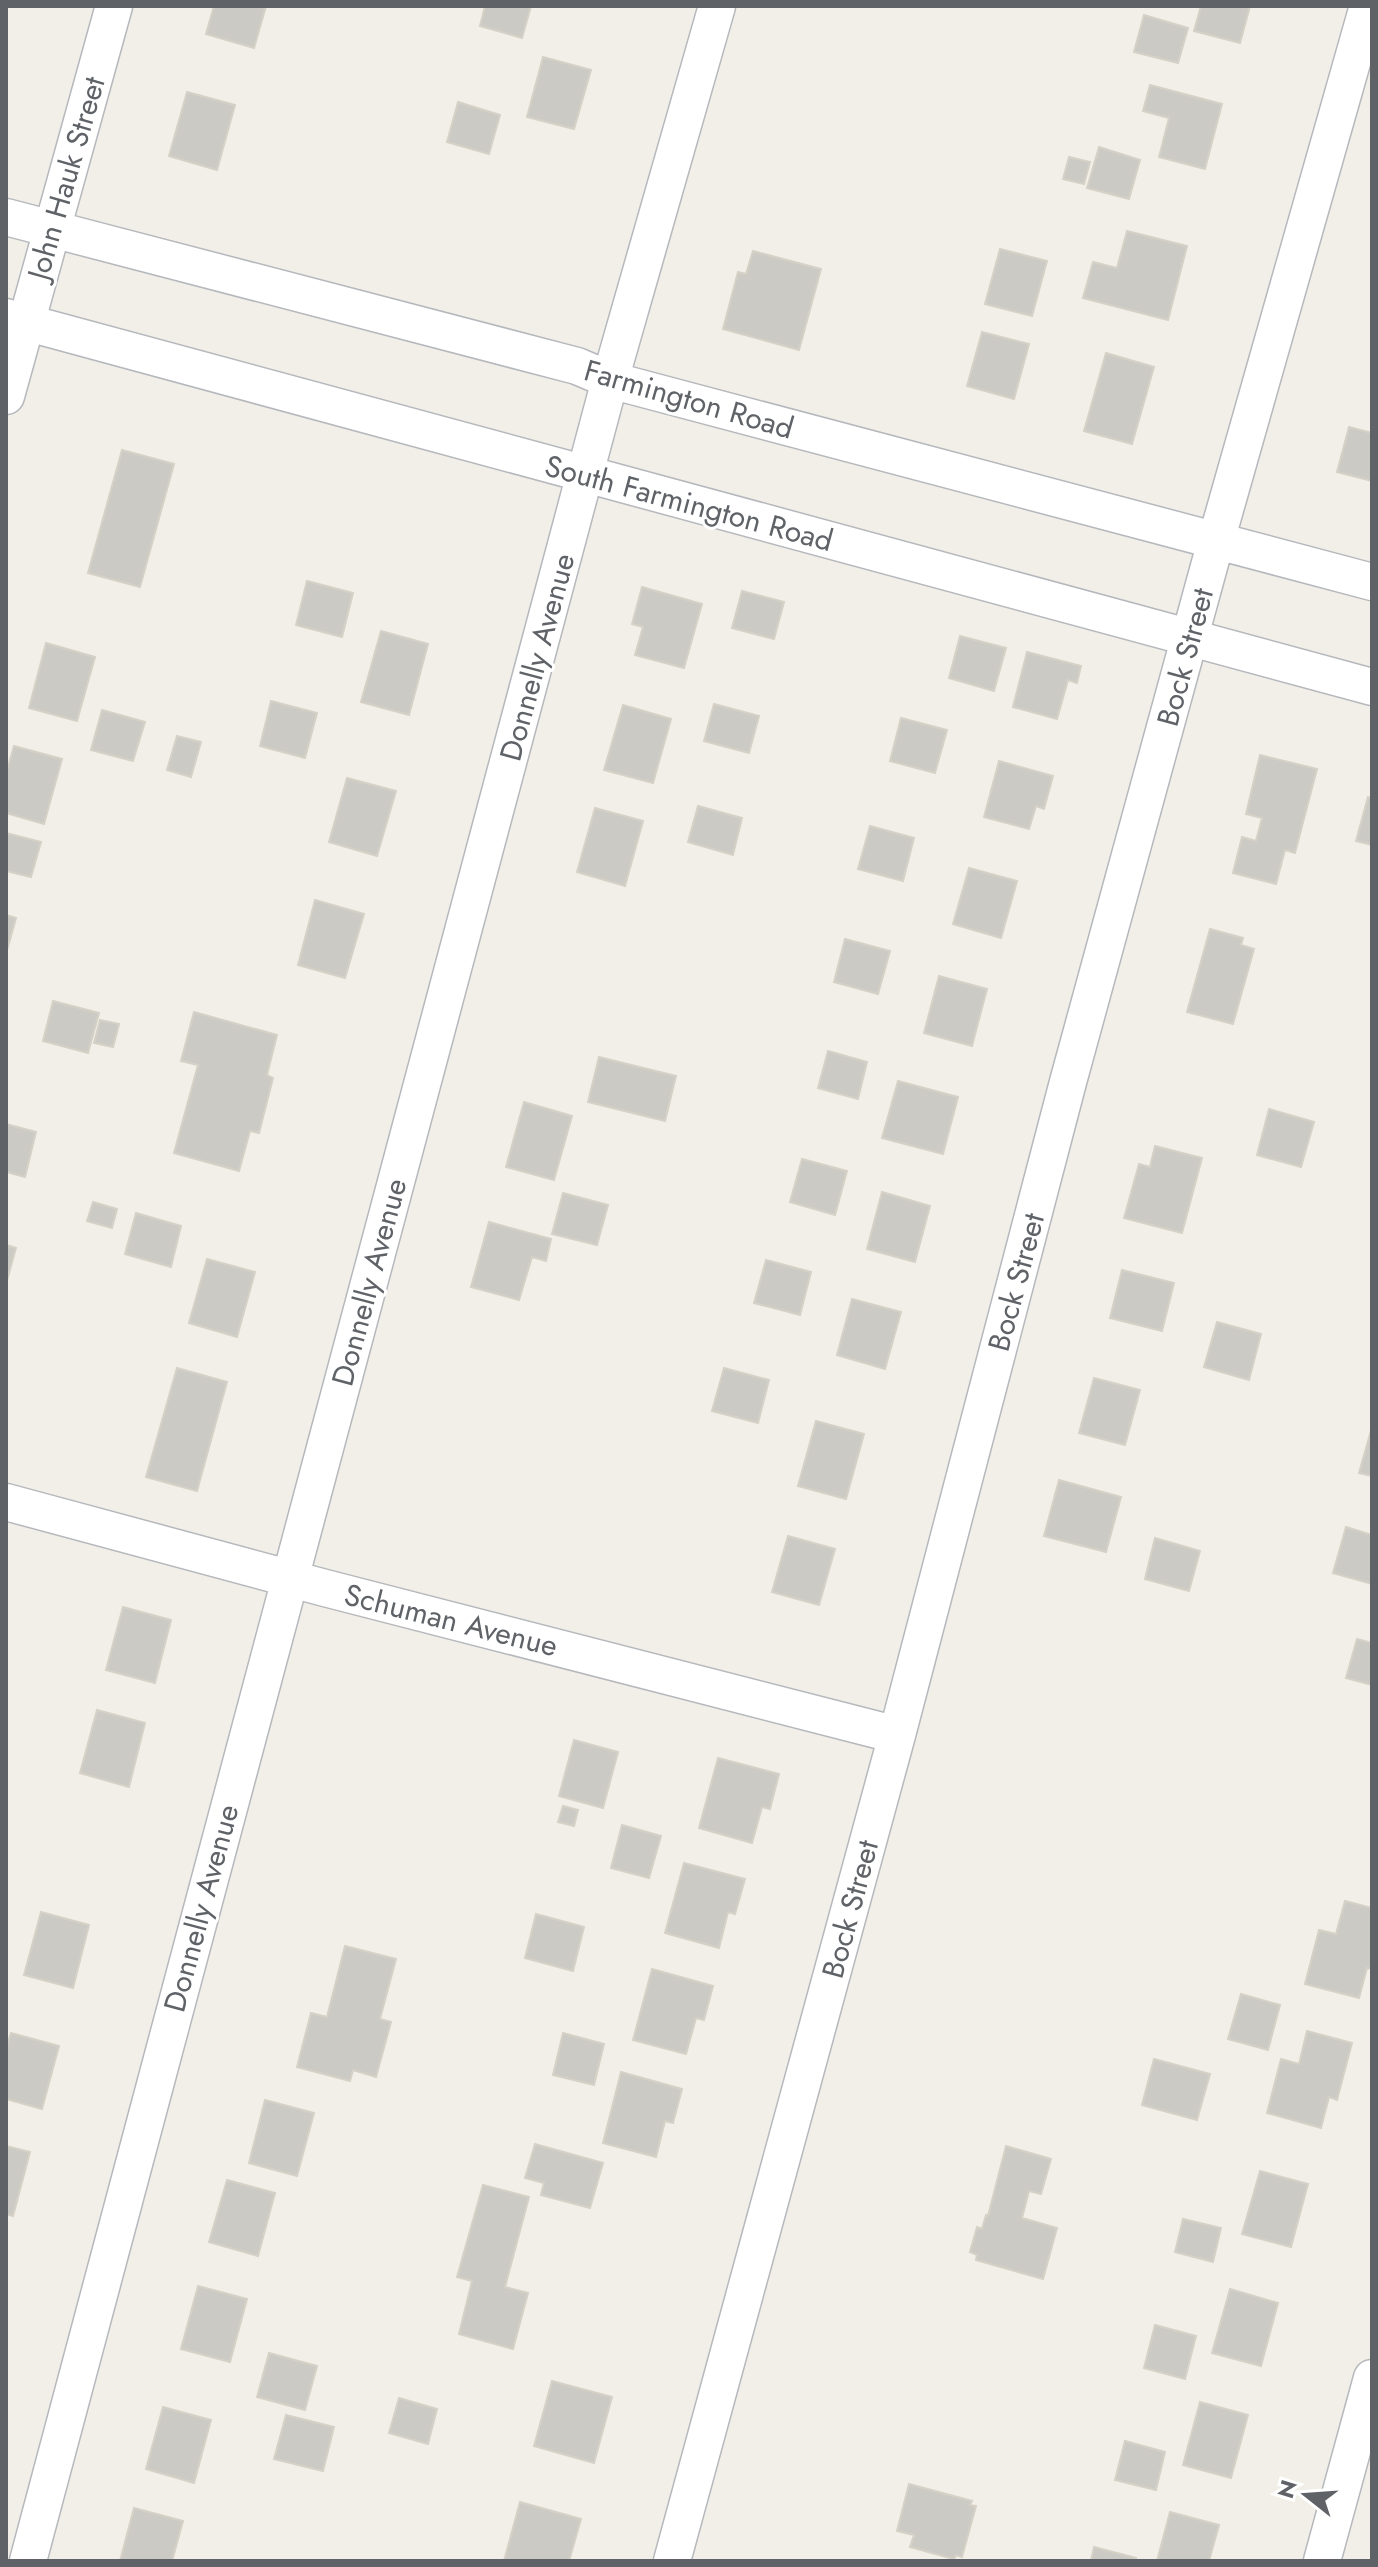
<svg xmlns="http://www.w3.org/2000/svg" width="1378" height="2567" font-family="Jost,sans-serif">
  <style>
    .building { fill: #cccac5; stroke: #d6d1c6; stroke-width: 2 }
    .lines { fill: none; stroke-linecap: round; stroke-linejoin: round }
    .minor-casing { stroke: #b5b8bc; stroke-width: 39 }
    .minor { stroke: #fff; stroke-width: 36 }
    .labels { text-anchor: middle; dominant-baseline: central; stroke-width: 6; stroke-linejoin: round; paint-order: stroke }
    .street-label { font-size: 30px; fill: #5f6368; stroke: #fff }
  </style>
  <rect width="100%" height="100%" fill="#f1efe8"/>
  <path class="building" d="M214 6H266L254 48 206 34Z
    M485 6H531L522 38 480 26Z
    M1201 6H1250L1240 43 1194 31Z
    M1144 15 1188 28 1178 63 1134 52Z
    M543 57 591 70 574 129 527 117Z
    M1150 85 1222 104 1205 169 1159 157 1169 118 1143 111Z
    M187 92 235 105 217 170 169 156Z
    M458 102 500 115 489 154 447 142Z
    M1099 147 1140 160 1129 199 1087 188Z
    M1069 157 1090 162 1084 184 1063 179Z
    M1127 231 1187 246 1168 320 1083 298 1093 262 1117 268Z
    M1000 249 1047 261 1032 316 985 304Z
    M753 251 821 269 799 350 723 329 738 272 746 274Z
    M982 332 1029 344 1014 399 967 386Z
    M1106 353 1154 367 1132 444 1084 431Z
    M1349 427 1372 433V481L1337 472Z
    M122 450 174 464 140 587 88 573Z
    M307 581 353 593 342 637 296 625Z
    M642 587 702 604 684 668 635 655 643 627 632 624Z
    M742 591 784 602 774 639 732 628Z
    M381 631 428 644 409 715 361 702Z
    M960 636 1006 648 994 691 949 678Z
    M46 643 95 657 77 721 29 708Z
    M1027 652 1081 666 1077 683 1068 680 1057 719 1013 707Z
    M271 701 317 713 305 758 260 746Z
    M714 704 759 716 749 753 704 741Z
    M623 705 671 719 653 783 604 770Z
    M102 710 145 722 133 761 91 750Z
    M901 718 947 730 935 773 890 761Z
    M177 736 201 742 191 777 167 770Z
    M14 746 62 759 44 824 6 813V774Z
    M1260 755 1317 769 1295 853 1285 850 1276 884 1233 873 1242 837 1256 841 1262 818 1246 814Z
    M999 761 1053 776 1044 809 1036 806 1029 829 984 817Z
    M347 778 396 791 377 856 329 842Z
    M1368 797 1372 798V845L1356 841Z
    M698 806 742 818 733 855 688 842Z
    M595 808 643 821 625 886 577 872Z
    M870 826 914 838 903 881 858 869Z
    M6 833 41 842 31 877 6 871Z
    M969 868 1017 881 1001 938 953 924Z
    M315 900 364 914 345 978 298 965Z
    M6 915 16 918 6 954Z
    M1210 929 1243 938 1241 945 1254 949 1233 1024 1187 1012Z
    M845 939 890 951 878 994 834 982Z
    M939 976 987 989 972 1046 924 1033Z
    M53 1001 99 1013 88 1053 43 1041Z
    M194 1012 277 1035 267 1075 273 1078 259 1133 250 1131 239 1171 174 1153 198 1065 181 1061Z
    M100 1020 119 1024 113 1047 94 1043Z
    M828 1051 867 1062 858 1099 818 1088Z
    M599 1057 676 1076 665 1121 588 1102Z
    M898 1081 958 1097 943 1154 882 1138Z
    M524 1102 572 1116 554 1180 506 1167Z
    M1269 1109 1314 1122 1301 1167 1257 1155Z
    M6 1124 36 1132 25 1177 6 1172Z
    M1155 1146 1202 1158 1182 1233 1124 1218 1139 1164 1150 1167Z
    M802 1159 847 1171 835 1215 790 1202Z
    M882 1192 930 1206 915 1262 867 1249Z
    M563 1193 608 1205 597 1245 552 1234Z
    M93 1202 117 1209 112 1228 87 1221Z
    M136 1213 181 1226 171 1267 125 1254Z
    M489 1222 551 1239 546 1261 532 1257 519 1300 471 1287Z
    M6 1245 16 1248 6 1284Z
    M207 1259 255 1272 237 1337 189 1323Z
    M766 1260 811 1272 800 1315 754 1303Z
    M1122 1270 1174 1283 1162 1331 1110 1318Z
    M852 1299 901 1312 885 1369 837 1355Z
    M1217 1322 1261 1334 1249 1380 1204 1367Z
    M177 1368 227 1382 197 1491 146 1477Z
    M724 1368 769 1380 758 1423 712 1411Z
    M1094 1378 1140 1390 1125 1445 1079 1433Z
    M816 1421 864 1434 846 1499 798 1486Z
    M1372 1427V1476L1359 1473Z
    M1059 1480 1121 1497 1106 1552 1044 1536Z
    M1346 1527 1372 1535V1584L1333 1573Z
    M788 1536 835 1549 819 1605 772 1592Z
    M1155 1538 1200 1551 1189 1591 1145 1579Z
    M123 1607 171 1620 155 1683 106 1670Z
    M1357 1639 1372 1643V1685L1346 1678Z
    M97 1710 145 1723 129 1787 80 1773Z
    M574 1740 618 1752 603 1808 559 1796Z
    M718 1758 779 1774 770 1809 762 1807 752 1843 699 1828Z
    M563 1806 578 1810 574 1826 558 1822Z
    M622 1825 661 1836 649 1878 611 1868Z
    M684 1863 745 1879 735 1914 728 1912 719 1948 665 1933Z
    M1345 1901 1372 1908V1969L1367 1968 1359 1998 1305 1984 1319 1930 1336 1934Z
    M41 1912 89 1925 73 1988 24 1975Z
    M536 1914 584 1927 573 1971 525 1958Z
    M345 1946 396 1959 380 2019 391 2022 376 2077 353 2070 350 2081 297 2067 311 2013 327 2017Z
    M652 1969 713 1986 704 2020 696 2018 686 2054 633 2040Z
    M1241 1994 1280 2005 1268 2050 1228 2039Z
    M1307 2031 1352 2043 1337 2100 1329 2097 1321 2128 1267 2113 1281 2059 1299 2064Z
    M11 2033 59 2046 42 2109 6 2099V2049Z
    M563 2033 604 2044 594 2085 553 2075Z
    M1154 2059 1210 2074 1197 2120 1142 2105Z
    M621 2072 682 2089 673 2123 665 2121 656 2157 603 2143Z
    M265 2100 314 2113 297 2176 249 2163Z
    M535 2144 603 2163 590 2208 541 2195 544 2183 525 2178Z
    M6 2146 30 2152 13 2216 6 2214Z
    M1006 2146 1051 2159 1041 2194 1029 2191 1022 2218 1057 2228 1043 2279 976 2260 977 2255 970 2252 977 2227 982 2229 986 2215 988 2216Z
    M1260 2171 1308 2184 1291 2247 1242 2234Z
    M227 2180 275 2193 258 2256 209 2242Z
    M483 2185 529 2197 505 2287 528 2293 513 2349 459 2334 472 2281 457 2277Z
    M1183 2219 1221 2228 1213 2262 1175 2252Z
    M198 2286 247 2299 230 2362 181 2349Z
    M1230 2289 1278 2303 1261 2366 1212 2353Z
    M1155 2325 1196 2336 1185 2379 1144 2368Z
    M269 2353 317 2366 305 2410 257 2397Z
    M552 2381 612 2397 594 2463 534 2446Z
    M399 2398 437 2409 428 2444 389 2433Z
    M1200 2402 1248 2415 1231 2478 1183 2465Z
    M163 2407 211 2420 194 2483 146 2469Z
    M286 2415 334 2427 323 2471 274 2459Z
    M1125 2441 1165 2452 1156 2490 1115 2480Z
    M909 2484 972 2501 970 2505 976 2506 962 2557 956 2555 954 2559 910 2547 914 2535 897 2531Z
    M520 2502 581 2519 569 2561H504Z
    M134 2508 183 2521 172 2561H120Z
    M1170 2512 1219 2525 1209 2561H1157Z
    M1094 2547 1136 2558 1135 2561H1091Z"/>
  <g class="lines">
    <defs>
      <path id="minor" d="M6 217 577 366 610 380 1372 582
        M6 317 1372 687
        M6 396 114 6
        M6 1502 325 1588 897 1735
        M28 2561 610 380 717 6
        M672 2561 897 1735 1068 1082 1216 541 1368 6
        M1322 2561 1372 2378"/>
    </defs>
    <use href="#minor" class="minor-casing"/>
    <use href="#minor" class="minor"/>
  </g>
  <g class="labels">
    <g class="street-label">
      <text transform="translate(66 178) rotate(-74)">John Hauk Street</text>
      <text transform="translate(689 399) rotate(16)">Farmington Road</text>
      <text transform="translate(689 503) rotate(15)">South Farmington Road</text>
      <text transform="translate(537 657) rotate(-75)">Donnelly Avenue</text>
      <text transform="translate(1185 657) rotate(-75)">Bock Street</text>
      <text transform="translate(369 1282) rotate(-75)">Donnelly Avenue</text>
      <text transform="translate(1016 1282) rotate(-75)">Bock Street</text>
      <text transform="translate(451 1620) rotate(14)">Schuman Avenue</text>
      <text transform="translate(201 1908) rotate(-75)">Donnelly Avenue</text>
      <text transform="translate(850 1909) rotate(-75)">Bock Street</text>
    </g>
  </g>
  <rect width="1378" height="2567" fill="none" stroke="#5f6368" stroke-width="16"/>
  <g transform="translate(1306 2495) rotate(287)" stroke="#ffffff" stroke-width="6" paint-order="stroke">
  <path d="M0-6L14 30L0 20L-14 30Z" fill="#5f6368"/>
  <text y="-12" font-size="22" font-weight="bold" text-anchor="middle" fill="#5f6368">N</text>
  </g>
</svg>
